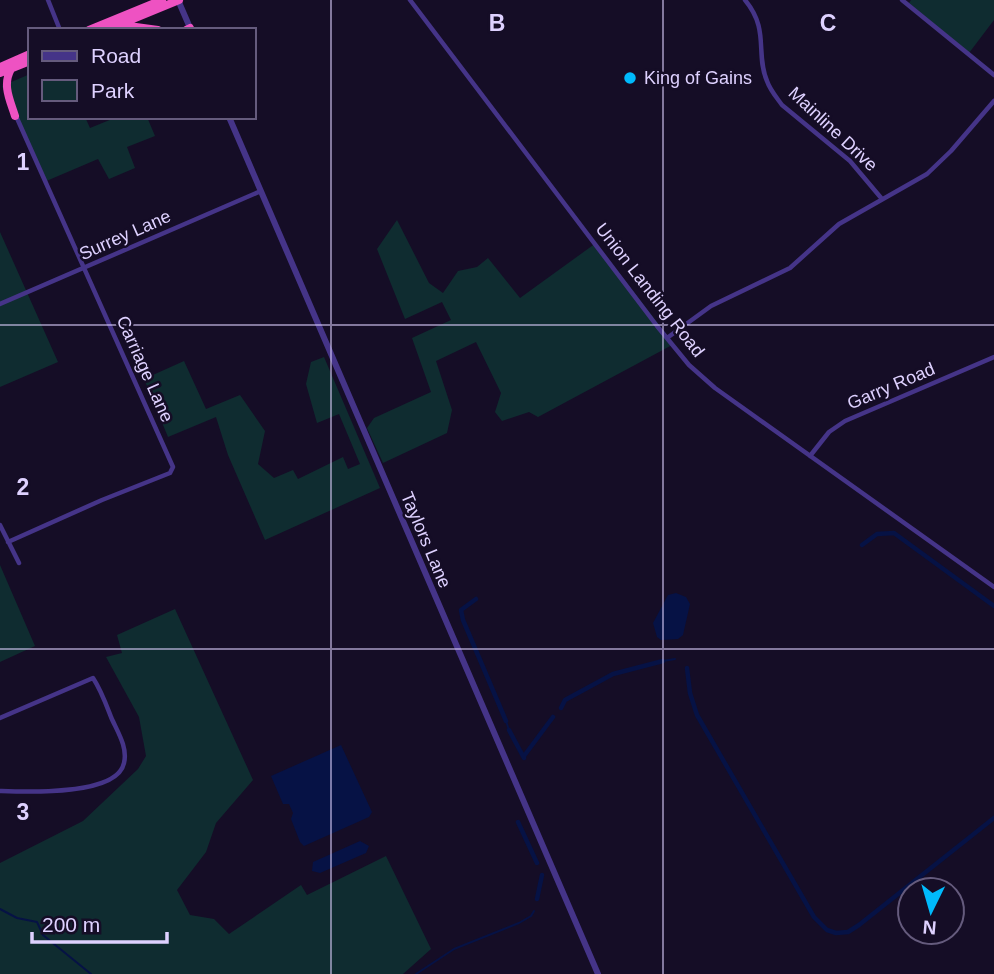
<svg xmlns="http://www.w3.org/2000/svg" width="994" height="974" font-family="Arial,sans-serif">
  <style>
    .green { fill: #0f2c30 }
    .water { fill: #061245 }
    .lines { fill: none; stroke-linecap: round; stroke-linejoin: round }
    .stream { stroke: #061245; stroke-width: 2 }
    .canal { stroke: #061245; stroke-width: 4.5 }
    .minor { stroke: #453488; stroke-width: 4.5 }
    .tertiary { stroke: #453488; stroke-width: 6 }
    .trunk { stroke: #ee52c2; stroke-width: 8 }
    .grid { fill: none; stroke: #ded1ff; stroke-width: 2; stroke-opacity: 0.55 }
    .poi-dot { fill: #00bafc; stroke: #150d26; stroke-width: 2.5 }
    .labels { text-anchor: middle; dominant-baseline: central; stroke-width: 5; stroke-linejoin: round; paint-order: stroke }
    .poi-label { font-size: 18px; fill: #ded1ff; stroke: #150d26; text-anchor: start }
    .street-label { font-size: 18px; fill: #ded1ff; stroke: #150d26 }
    .grid-label { font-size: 23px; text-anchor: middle; font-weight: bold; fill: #ded1ff; stroke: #150d26; stroke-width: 5; stroke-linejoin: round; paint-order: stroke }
  </style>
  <rect width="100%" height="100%" fill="#150d26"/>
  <path class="green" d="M911 0H994V20L969 53 909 3Z
    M30 74V117H85L90 128 117 117H147L155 136 127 147 135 168 109 179 98 159 44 182 2 86Z
    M397 220 429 283 443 293 458 271 477 267 488 258 520 298 596 243 674 344 538 417 529 412 502 421 495 412 501 393 476 342 436 361 452 410 447 433 383 463 367 428 374 418 431 392 412 338 451 320 442 302 405 319 377 249Z
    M0 232 58 362 0 387Z
    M324 357 380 488 265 540 228 455 216 417 168 437 144 379 184 361 206 409 240 395 265 431 258 464 274 478 293 470 298 479 343 457 348 469 360 464 339 414 317 423 306 384 311 362Z
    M0 565 35 646 0 662Z
    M175 609 253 780 216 823 206 852 177 890 190 915 214 919 229 934 301 885 307 895 386 856 431 949 403 974H0V863L83 821 138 769 146 756 139 717 106 657 122 653 117 635Z"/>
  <path class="water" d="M676 593 686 597 690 604 683 635 678 639 661 640 657 637 653 623 668 595Z
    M341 745 372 812 369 817 304 846 300 842 291 819 293 813 289 804H283L271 776Z
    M360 841 369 846 366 853 320 873 312 871 313 862Z"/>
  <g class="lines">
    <path class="stream" d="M663 661 675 659
      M506 721 509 730
      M0 909 17 918 37 922 43 935 91 974
      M416 974 454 949 519 923 531 916 534 911"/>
    <path class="canal" d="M862 545 877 534 894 533 994 606
      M476 599 461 610 463 620 506 721
      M687 668 690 693 697 715 814 917 827 930 836 933 848 932 859 925 994 818
      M561 708 565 700 613 674 663 661
      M509 730 524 758
      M524 756 553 717
      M518 822 537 863
      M537 899 542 875"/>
    <path class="minor" d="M48 0 60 30
      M410 0 657 326 689 365 715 388 994 587
      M745 0C770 30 755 53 767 81 770 90 777 98 782 105L850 161 882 199
      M902 0 994 75
      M0 304 261 191
      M667 338 711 306 790 268 839 224 927 174 951 151 994 101
      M810 456 829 432 845 421 994 357
      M0 525 19 563
      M8 542 102 500 170 473 173 467 16 116
      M0 718 93 678C101 690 106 704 111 717 117 731 128 747 124 763 117 796 27 792 0 791"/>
    <path class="tertiary" d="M178 0 191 30
      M229 117 598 974"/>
    <path class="trunk" d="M121 25 158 30
      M89 30 162 0
      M106 30 179 0
      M186 30 190 28
      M0 67 30 54
      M11 69C2 85 10 100 15 116
      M0 73 30 61"/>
  </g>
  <path class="grid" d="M331 0V974M663 0V974M0 325H994M0 649H994"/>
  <circle class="poi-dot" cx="630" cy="78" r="7"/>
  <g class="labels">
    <g class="poi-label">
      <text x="644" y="78">King of Gains</text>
    </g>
    <g class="street-label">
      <text transform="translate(833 129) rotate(43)">Mainline Drive</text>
      <text transform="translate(125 235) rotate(-24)">Surrey Lane</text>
      <text transform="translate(650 290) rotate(52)">Union Landing Road</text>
      <text transform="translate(145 369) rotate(66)">Carriage Lane</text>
      <text transform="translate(891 386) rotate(-23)">Garry Road</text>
      <text transform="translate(426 540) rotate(67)">Taylors Lane</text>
    </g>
  </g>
  <g class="grid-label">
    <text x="497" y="31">B</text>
    <text x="828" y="31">C</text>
    <text x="23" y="170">1</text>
    <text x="23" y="495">2</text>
    <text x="23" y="820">3</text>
  </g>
  <rect x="28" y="28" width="228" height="91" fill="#150d26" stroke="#655b7d" stroke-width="2"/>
  <rect x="42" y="51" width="35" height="10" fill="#453488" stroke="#655b7d" stroke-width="2"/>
  <text x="91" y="63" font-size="21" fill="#ded1ff">Road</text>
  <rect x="42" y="80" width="35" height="21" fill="#0f2c30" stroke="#655b7d" stroke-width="2"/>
  <text x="91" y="98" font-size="21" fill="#ded1ff">Park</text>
  <g transform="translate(931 911) rotate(185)"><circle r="33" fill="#150d26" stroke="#655b7d" stroke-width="2"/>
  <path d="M0-5L12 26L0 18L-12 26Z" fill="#00bafc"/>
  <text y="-10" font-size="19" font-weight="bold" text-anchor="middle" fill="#ded1ff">N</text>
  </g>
  <path d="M32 932v10h135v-10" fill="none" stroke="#ded1ff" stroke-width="3.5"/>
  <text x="42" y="932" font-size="21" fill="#ded1ff" stroke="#150d26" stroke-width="5" paint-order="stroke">200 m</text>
</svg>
